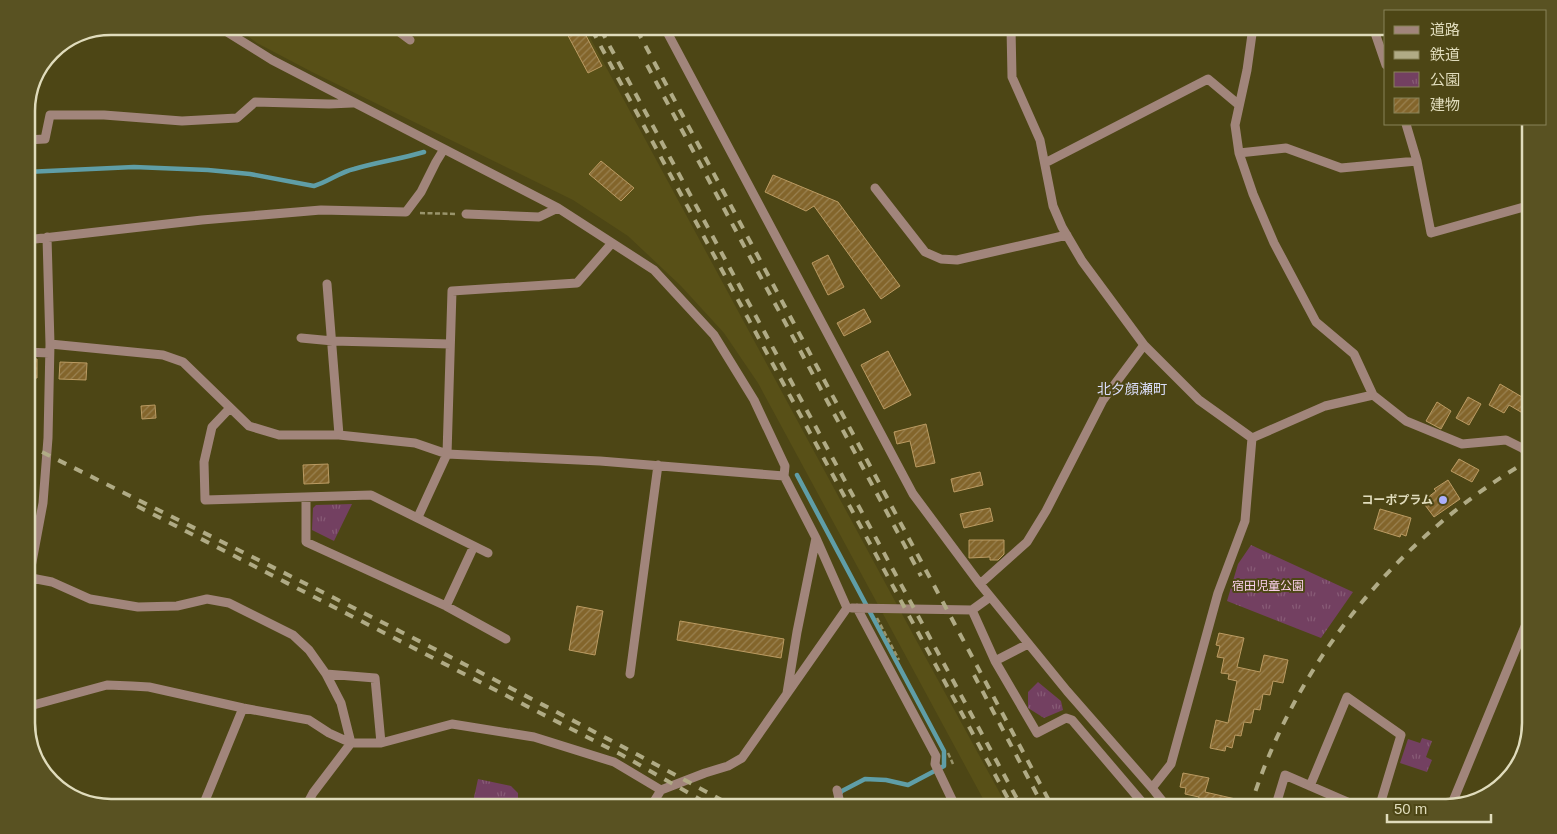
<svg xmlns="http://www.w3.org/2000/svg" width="1557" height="834" font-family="Arial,'Noto Sans JP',sans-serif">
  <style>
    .built { fill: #585017 }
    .park { fill: url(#park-tufts) }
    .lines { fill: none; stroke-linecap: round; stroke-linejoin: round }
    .stream { stroke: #5f9ea7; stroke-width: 4.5 }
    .building { fill: url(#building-hatch); stroke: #bb9b62 }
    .path { stroke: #99946b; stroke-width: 2.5; stroke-dasharray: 5 2.5; stroke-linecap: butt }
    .minor { stroke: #a1857b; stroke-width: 9 }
    .rail { stroke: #b0ab85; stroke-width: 4; stroke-dasharray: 9 9; stroke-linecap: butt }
    .poi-dot { fill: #abaffb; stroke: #4d4615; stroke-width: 2 }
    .labels { text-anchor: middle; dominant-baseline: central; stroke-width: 4; stroke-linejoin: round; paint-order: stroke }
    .poi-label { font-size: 12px; font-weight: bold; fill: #e0dcbc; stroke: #4d4615; text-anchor: end }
    .park-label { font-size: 12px; fill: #f9cfe9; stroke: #4d4615 }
    .neighbourhood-label { font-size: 14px; fill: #daddfa; stroke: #4d4615 }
    .rim { fill: none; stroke: #e0dcbc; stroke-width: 2.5 }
  </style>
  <defs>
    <pattern id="park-tufts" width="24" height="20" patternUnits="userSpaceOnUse" patternTransform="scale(1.25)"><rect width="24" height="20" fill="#734061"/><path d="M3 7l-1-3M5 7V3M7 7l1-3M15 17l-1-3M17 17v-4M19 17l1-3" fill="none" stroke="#875b76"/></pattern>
    <pattern id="building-hatch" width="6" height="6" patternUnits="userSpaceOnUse" patternTransform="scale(1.25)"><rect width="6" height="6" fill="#83652b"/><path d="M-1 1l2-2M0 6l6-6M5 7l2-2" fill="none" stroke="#9a8251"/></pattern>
  </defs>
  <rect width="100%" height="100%" fill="#4d4615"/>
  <path class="built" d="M586 30 915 638 1008 808H988L758 383 724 333 681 286 628 236 573 200 312 72 257 43 242 32Z"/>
  <path class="park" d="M352 504 334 541 312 530 313 508 316 505Z
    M1251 545 1353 592 1321 638 1227 601 1238 564Z
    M1038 682 1061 701 1063 710 1044 718 1028 708V692Z
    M1422 738 1432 741 1426 757 1432 760 1427 772 1400 763 1408 739 1420 743Z
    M478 779 511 786 518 793V808L476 807 473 802Z"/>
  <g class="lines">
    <path class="stream" d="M26 172 134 167 208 170 250 174 314 186C328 182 340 172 354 169 377 162 401 159 424 152
      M797 475 944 751V766L908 785 886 780 865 779 842 791 829 808"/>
  </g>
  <path class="building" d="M565 30H583L602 66 588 73Z
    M601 161 634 188 621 201 589 174Z
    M773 175 838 202 900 286 881 299 814 206 806 211 765 192Z
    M828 255 844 287 828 295 812 263Z
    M864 309 871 322 844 336 837 323Z
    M888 351 911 395 884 409 861 365Z
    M26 358 37 359V378H26Z
    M60 362 87 363 86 380 59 379Z
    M1531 383V418L1509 405 1504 413 1489 405 1500 384 1522 397Z
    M1468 397 1481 404 1469 425 1456 418Z
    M1437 402 1451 411 1441 429 1426 421Z
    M155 405 156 418 142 419 141 406Z
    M926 424 935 463 916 467 910 441 897 444 894 432Z
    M1459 459 1479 470 1472 482 1451 471Z
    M328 464 329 483 304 484 303 465Z
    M980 472 983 485 954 492 951 479Z
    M1448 480 1460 499 1434 517 1425 505 1429 502 1427 498 1436 491 1434 489Z
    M990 508 993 521 964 528 960 514Z
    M1380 509 1411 518 1406 536 1401 534 1400 537 1374 529Z
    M969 540H1004V554L998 560H990V557L969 558Z
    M577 606 603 611 595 655 569 650Z
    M680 621 784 639 781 658 677 640Z
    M1219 633 1244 638 1237 667 1260 672 1264 655 1288 660 1283 683 1273 681 1270 695 1263 694 1260 710 1254 709 1251 723 1244 722 1241 736 1235 735 1232 748 1226 746 1225 751 1210 748 1216 720 1228 723 1237 681 1228 679 1229 674 1221 673 1224 658 1217 657 1220 646 1216 645Z
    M1183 773 1209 778 1205 792 1253 803V808H1213L1197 804 1199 797 1185 794 1186 788 1180 787Z"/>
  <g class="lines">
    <path class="path" d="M420 213 457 214
      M877 618 899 660
      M948 753 953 764"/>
    <path class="minor" d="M1253 27 1247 70 1235 125 1239 153 1253 194 1274 243 1316 322 1354 354 1373 395 1406 421 1462 444 1506 440 1522 448 1531 455
      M1373 27 1386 65
      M1011 28 1012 77 1040 140 1053 206 1062 227 1082 261 1144 345 1199 400 1252 438
      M666 30 913 494 980 584 1067 691 1152 788 1168 808
      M398 31 410 40
      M227 32 272 60 558 208 654 270 714 335 754 400 785 466 784 476 816 538 847 608
      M1406 124 1417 161 1431 233 1531 205
      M26 140 45 139 50 115H104L182 121 237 118 255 102 329 104 352 103
      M1239 153 1286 148 1341 168 1417 161
      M1045 163 1208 79 1239 105
      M875 188 925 252 941 259 957 260 1067 235
      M466 214 539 217 558 208
      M26 240 202 220 321 210 406 212 421 192 436 162 444 149
      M327 284 339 435
      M301 338 333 341 450 344
      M50 344 163 355 183 362 249 426 279 435H339L415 443 447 454 600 461 784 476
      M26 352 49 353
      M230 408 212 427 204 462 205 500 371 495 488 553
      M1252 438 1325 406 1373 395
      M306 497V542L446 606 506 639
      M418 517 447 454 452 291 577 283 612 243
      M26 577 52 582 90 599 138 607 177 606 207 599 229 603 293 635 309 650 326 674 375 678 381 743
      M980 584 1027 542 1046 511 1103 400 1144 345
      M446 606 474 546
      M852 608 972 610 990 597
      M857 608 936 756 935 764 956 808
      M972 610 995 661
      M26 612 29 578 43 503 48 438 50 344 47 237
      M1028 644 995 661 1037 733 1066 718 1072 720 1147 808
      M326 674 341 703 351 743
      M630 674 658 465
      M787 693 797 632 816 538
      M26 695 32 744
      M26 707 107 685 132 686 149 687 243 708 309 720 329 733 351 743H381L452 724 534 737 614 762 661 790
      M1310 786 1347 697 1401 735 1379 808
      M1152 788 1171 764 1218 593 1245 521 1252 438
      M837 790 840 803 847 808
      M1451 806 1531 612
      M202 808 243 708
      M305 808 313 793 351 743
      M650 808 661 790 705 773 728 766 742 758 847 608
      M1275 808 1285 775 1361 808"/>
    <path class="rail" d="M592 30 1013 808
      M601 30 1022 808
      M637 30 1053 808
      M647 65 921 576
      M26 444C264 563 503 680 736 808
      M137 506 622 755 715 808
      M974 675 1044 808
      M1250 808C1295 662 1398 536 1531 459"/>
  </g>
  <circle class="poi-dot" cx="1443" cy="500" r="5"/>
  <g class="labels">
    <g class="poi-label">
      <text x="1433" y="500">コーポプラム</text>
    </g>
    <g class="park-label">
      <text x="1268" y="586">宿田児童公園</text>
    </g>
    <g class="neighbourhood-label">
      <text x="1132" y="389">北夕顔瀬町</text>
    </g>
  </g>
  <path d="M0 0H1557V834H0ZM111 35H1446A76 76 0 0 1 1522 111V723A76 76 0 0 1 1446 799H111A76 76 0 0 1 35 723V111A76 76 0 0 1 111 35Z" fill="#595222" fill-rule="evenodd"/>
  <path class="rim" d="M111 35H1446A76 76 0 0 1 1522 111V723A76 76 0 0 1 1446 799H111A76 76 0 0 1 35 723V111A76 76 0 0 1 111 35Z"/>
  <rect x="1384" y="10" width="162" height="115" fill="#4d4615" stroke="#888258"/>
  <rect x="1394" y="26" width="25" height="8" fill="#a1857b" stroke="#888258"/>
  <text x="1430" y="35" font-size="15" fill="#e0dcbc">道路</text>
  <rect x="1394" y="51" width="25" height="8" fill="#b0ab85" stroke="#888258"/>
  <text x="1430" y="60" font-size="15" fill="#e0dcbc">鉄道</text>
  <rect x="1394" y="72" width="25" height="15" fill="url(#park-tufts)" stroke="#888258"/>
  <text x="1430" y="85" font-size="15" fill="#e0dcbc">公園</text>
  <rect x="1394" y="98" width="25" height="15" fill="url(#building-hatch)" stroke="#888258"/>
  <text x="1430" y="110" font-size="15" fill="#e0dcbc">建物</text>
  <path d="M1387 814v8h104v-8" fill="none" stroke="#e0dcbc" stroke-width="2.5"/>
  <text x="1394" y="814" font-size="15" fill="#e0dcbc" stroke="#4d4615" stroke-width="4" paint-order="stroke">50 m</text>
</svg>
